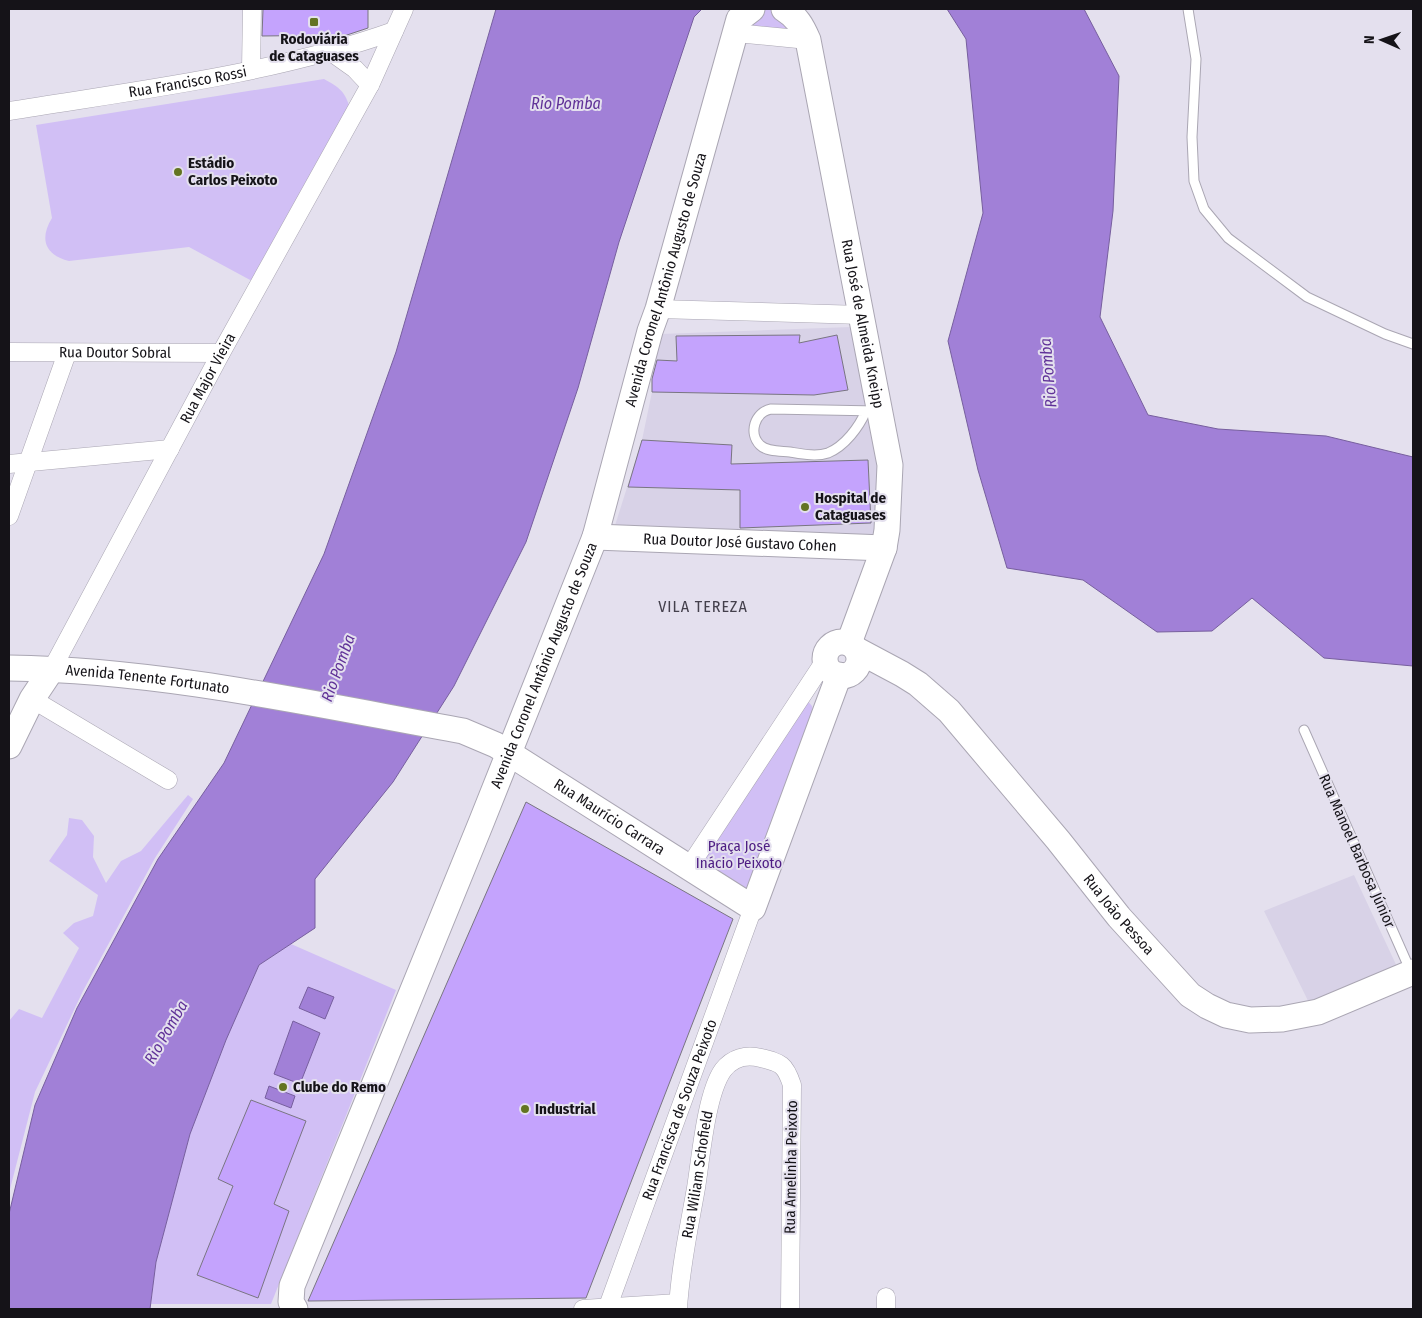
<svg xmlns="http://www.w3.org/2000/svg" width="1422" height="1318" font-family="'Fira Sans Condensed',sans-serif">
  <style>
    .built { fill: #d8d2e7 }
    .green { fill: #d1bff5 }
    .water { fill: #a180d7; stroke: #775f9e }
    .building { fill: #c4a3fd; stroke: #797581 }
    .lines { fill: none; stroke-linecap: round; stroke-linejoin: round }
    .lane-casing { stroke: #aaa6b3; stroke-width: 11 }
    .street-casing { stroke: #aaa6b3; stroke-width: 19 }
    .secondary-casing { stroke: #aaa6b3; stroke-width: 27 }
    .lane { stroke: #fff; stroke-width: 9 }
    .street { stroke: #fff; stroke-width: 18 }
    .secondary { stroke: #fff; stroke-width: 25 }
    .poi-dot { fill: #637422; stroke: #e4e0ee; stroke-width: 2 }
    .labels { text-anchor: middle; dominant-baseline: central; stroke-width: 4; stroke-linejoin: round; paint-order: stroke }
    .poi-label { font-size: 15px; font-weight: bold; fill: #151318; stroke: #e4e0ee; text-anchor: start }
    .street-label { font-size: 15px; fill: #151318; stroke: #e4e0ee }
    .park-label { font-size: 15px; fill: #4e1d84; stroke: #e4e0ee }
    .water-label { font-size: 16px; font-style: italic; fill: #603298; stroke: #e4e0ee }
    .neighbourhood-label { font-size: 16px; letter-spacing: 1px; fill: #44404c; stroke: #e4e0ee }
  </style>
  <rect width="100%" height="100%" fill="#e4e0ee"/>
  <path class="built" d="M851 327 880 466 875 534 612 535 642 440 652 392V360L661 334Z
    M1354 875 1400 973 1313 1011 1264 911Z"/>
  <path class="green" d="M771 9 792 17 801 36 747 26 757 10Z
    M324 79C338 87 344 90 349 105L252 281 189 247 69 261C45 255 39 239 52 218L36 125Z
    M805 698 812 706 815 719 750 896 704 861Z
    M188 795 193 799 155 858 83 991 35 1092 9 1193V1021L19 1009 42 1018 79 948 63 933 74 923 93 916 98 895 49 861 67 835 69 818 82 820 94 836 93 857 106 883 121 861 141 851Z
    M291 944 396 990 271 1304H151L156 1262 190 1134 226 1040 259 965Z"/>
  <path class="water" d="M496 9H702L694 17 619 242 578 388 526 542 454 686 393 782 315 879V928L259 965 226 1040 190 1134 156 1262 150 1309H9V1214L35 1105 77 1008 158 859 224 763 324 554 396 352Z
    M947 9H1084L1119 76 1113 211 1100 317 1148 415 1218 429 1326 436 1413 457V666L1324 658 1252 598 1212 631 1157 632 1083 580 1007 568 978 470 948 341 983 213 966 39Z
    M308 987 334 997 325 1019 299 1008Z
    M293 1021 320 1033 300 1084 274 1074Z
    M269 1086 295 1096 291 1108 265 1098Z"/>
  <path class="building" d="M263 9H368V28L347 35 262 36Z
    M800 335 799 343 837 335 848 390 814 395 652 392V379L657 360 677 361 676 336Z
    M642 440 732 445 731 464 868 460 871 523 740 528V490L628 487Z
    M526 802 733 919 586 1298 308 1301Z
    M251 1100 306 1121 274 1204 289 1211 258 1298 197 1275 233 1186 218 1179Z"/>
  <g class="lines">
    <defs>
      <path id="lane" d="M1188 9 1196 59 1192 137 1194 181 1204 209 1228 238 1307 297 1385 334 1413 344
        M866 411C859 427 845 446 828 453 816 457 802 454 790 452 780 451 767 452 760 445 748 433 755 412 771 409L877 411
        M1304 730 1411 972"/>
      <g id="street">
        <path d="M736 33 808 40"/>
        <path d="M331 52 355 69 370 85"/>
        <path d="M251 69 252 9"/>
        <path id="s1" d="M9 111C138 90 270 75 394 31"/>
        <path d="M658 309 862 315"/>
        <path id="s2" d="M9 352 221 353"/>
        <path d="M9 464 170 449"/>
        <path d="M9 516 67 353"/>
        <path id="s3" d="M52 669 221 353 370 85 404 9"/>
        <path d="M32 699 168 780"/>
        <path d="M689 867 826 659"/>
        <path d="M583 1309 678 1303"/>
        <path id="s4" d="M607 1309 753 908"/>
        <path id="s5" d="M678 1309C680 1269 689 1228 696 1188 701 1157 706 1094 723 1070 732 1058 746 1054 761 1058 781 1063 785 1064 792 1085L790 1309"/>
        <path d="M886 1309V1297"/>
      </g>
      <g id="secondary">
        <path id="s6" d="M784 9C797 17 802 26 808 40L890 465 887 530 884 548 849 643"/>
        <path id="s7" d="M595 537 884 548"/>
        <circle cx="842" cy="659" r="17"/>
        <path id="s8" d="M857 650 902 674 918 684 949 711 1058 840 1119 917 1190 995 1207 1006 1226 1015 1250 1020 1282 1019 1318 1012 1413 972"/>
        <path id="s9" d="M9 668C162 670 313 704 463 731L496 745 753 908 839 675"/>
        <path d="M9 746 32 699 52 669"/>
        <path id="s10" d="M295 1309 291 1302 292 1286 481 823 595 537 650 331 658 309 739 19 752 9"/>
      </g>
    </defs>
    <use href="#lane" class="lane-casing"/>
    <use href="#street" class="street-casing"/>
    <use href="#secondary" class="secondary-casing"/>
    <use href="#lane" class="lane"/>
    <use href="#street" class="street"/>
    <use href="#secondary" class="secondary"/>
  </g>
  <g class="poi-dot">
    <rect x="309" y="17" width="10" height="10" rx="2.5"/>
    <circle cx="178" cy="172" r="5"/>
    <circle cx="805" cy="507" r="5"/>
    <circle cx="283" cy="1087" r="5"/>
    <circle cx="525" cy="1109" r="5"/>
  </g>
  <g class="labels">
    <g class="poi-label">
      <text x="314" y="39" text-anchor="middle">Rodoviária<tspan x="314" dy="17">de Cataguases</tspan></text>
      <text x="188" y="163">Estádio<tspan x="188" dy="17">Carlos Peixoto</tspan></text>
      <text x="815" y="498">Hospital de<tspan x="815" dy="17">Cataguases</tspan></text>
      <text x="293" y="1087">Clube do Remo</text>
      <text x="535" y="1109">Industrial</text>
    </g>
    <g class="street-label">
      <text stroke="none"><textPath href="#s1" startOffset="181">Rua Francisco Rossi</textPath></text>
      <text stroke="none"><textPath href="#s10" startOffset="1099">Avenida Coronel Antônio Augusto de Souza</textPath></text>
      <text stroke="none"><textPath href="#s6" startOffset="329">Rua José de Almeida Kneipp</textPath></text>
      <text stroke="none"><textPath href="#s2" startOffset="106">Rua Doutor Sobral</textPath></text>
      <text stroke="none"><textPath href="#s3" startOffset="330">Rua Major Vieira</textPath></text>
      <text stroke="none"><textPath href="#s7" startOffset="145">Rua Doutor José Gustavo Cohen</textPath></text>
      <text stroke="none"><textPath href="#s10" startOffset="694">Avenida Coronel Antônio Augusto de Souza</textPath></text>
      <text stroke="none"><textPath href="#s9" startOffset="139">Avenida Tenente Fortunato</textPath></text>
      <text stroke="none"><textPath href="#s9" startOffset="629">Rua Maurício Carrara</textPath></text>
      <text transform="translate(1357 851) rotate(66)">Rua Manoel Barbosa Júnior</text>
      <text stroke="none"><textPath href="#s8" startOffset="376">Rua João Pessoa</textPath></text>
      <text stroke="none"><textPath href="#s4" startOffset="212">Rua Francisca de Souza Peixoto</textPath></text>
      <text transform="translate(791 1167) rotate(-89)">Rua Amelinha Peixoto</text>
      <text stroke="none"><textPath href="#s5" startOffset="136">Rua Wiliam Schofield</textPath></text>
    </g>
    <g class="park-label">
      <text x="739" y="846">Praça José<tspan x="739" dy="17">Inácio Peixoto</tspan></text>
    </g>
    <g class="water-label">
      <text x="566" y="103">Rio Pomba</text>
      <text transform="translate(1048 373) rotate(-95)">Rio Pomba</text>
      <text transform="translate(338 668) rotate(-70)">Rio Pomba</text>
      <text transform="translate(166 1032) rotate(-60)">Rio Pomba</text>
    </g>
    <g class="neighbourhood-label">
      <text x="703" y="606">VILA TEREZA</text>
    </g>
  </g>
  <rect width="1422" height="1318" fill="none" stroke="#151318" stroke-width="20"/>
  <g transform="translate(1382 40) rotate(272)" stroke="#e4e0ee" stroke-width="4" paint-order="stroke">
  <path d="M0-4L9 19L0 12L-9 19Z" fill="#151318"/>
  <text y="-8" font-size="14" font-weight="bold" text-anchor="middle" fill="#151318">N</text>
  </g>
</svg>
